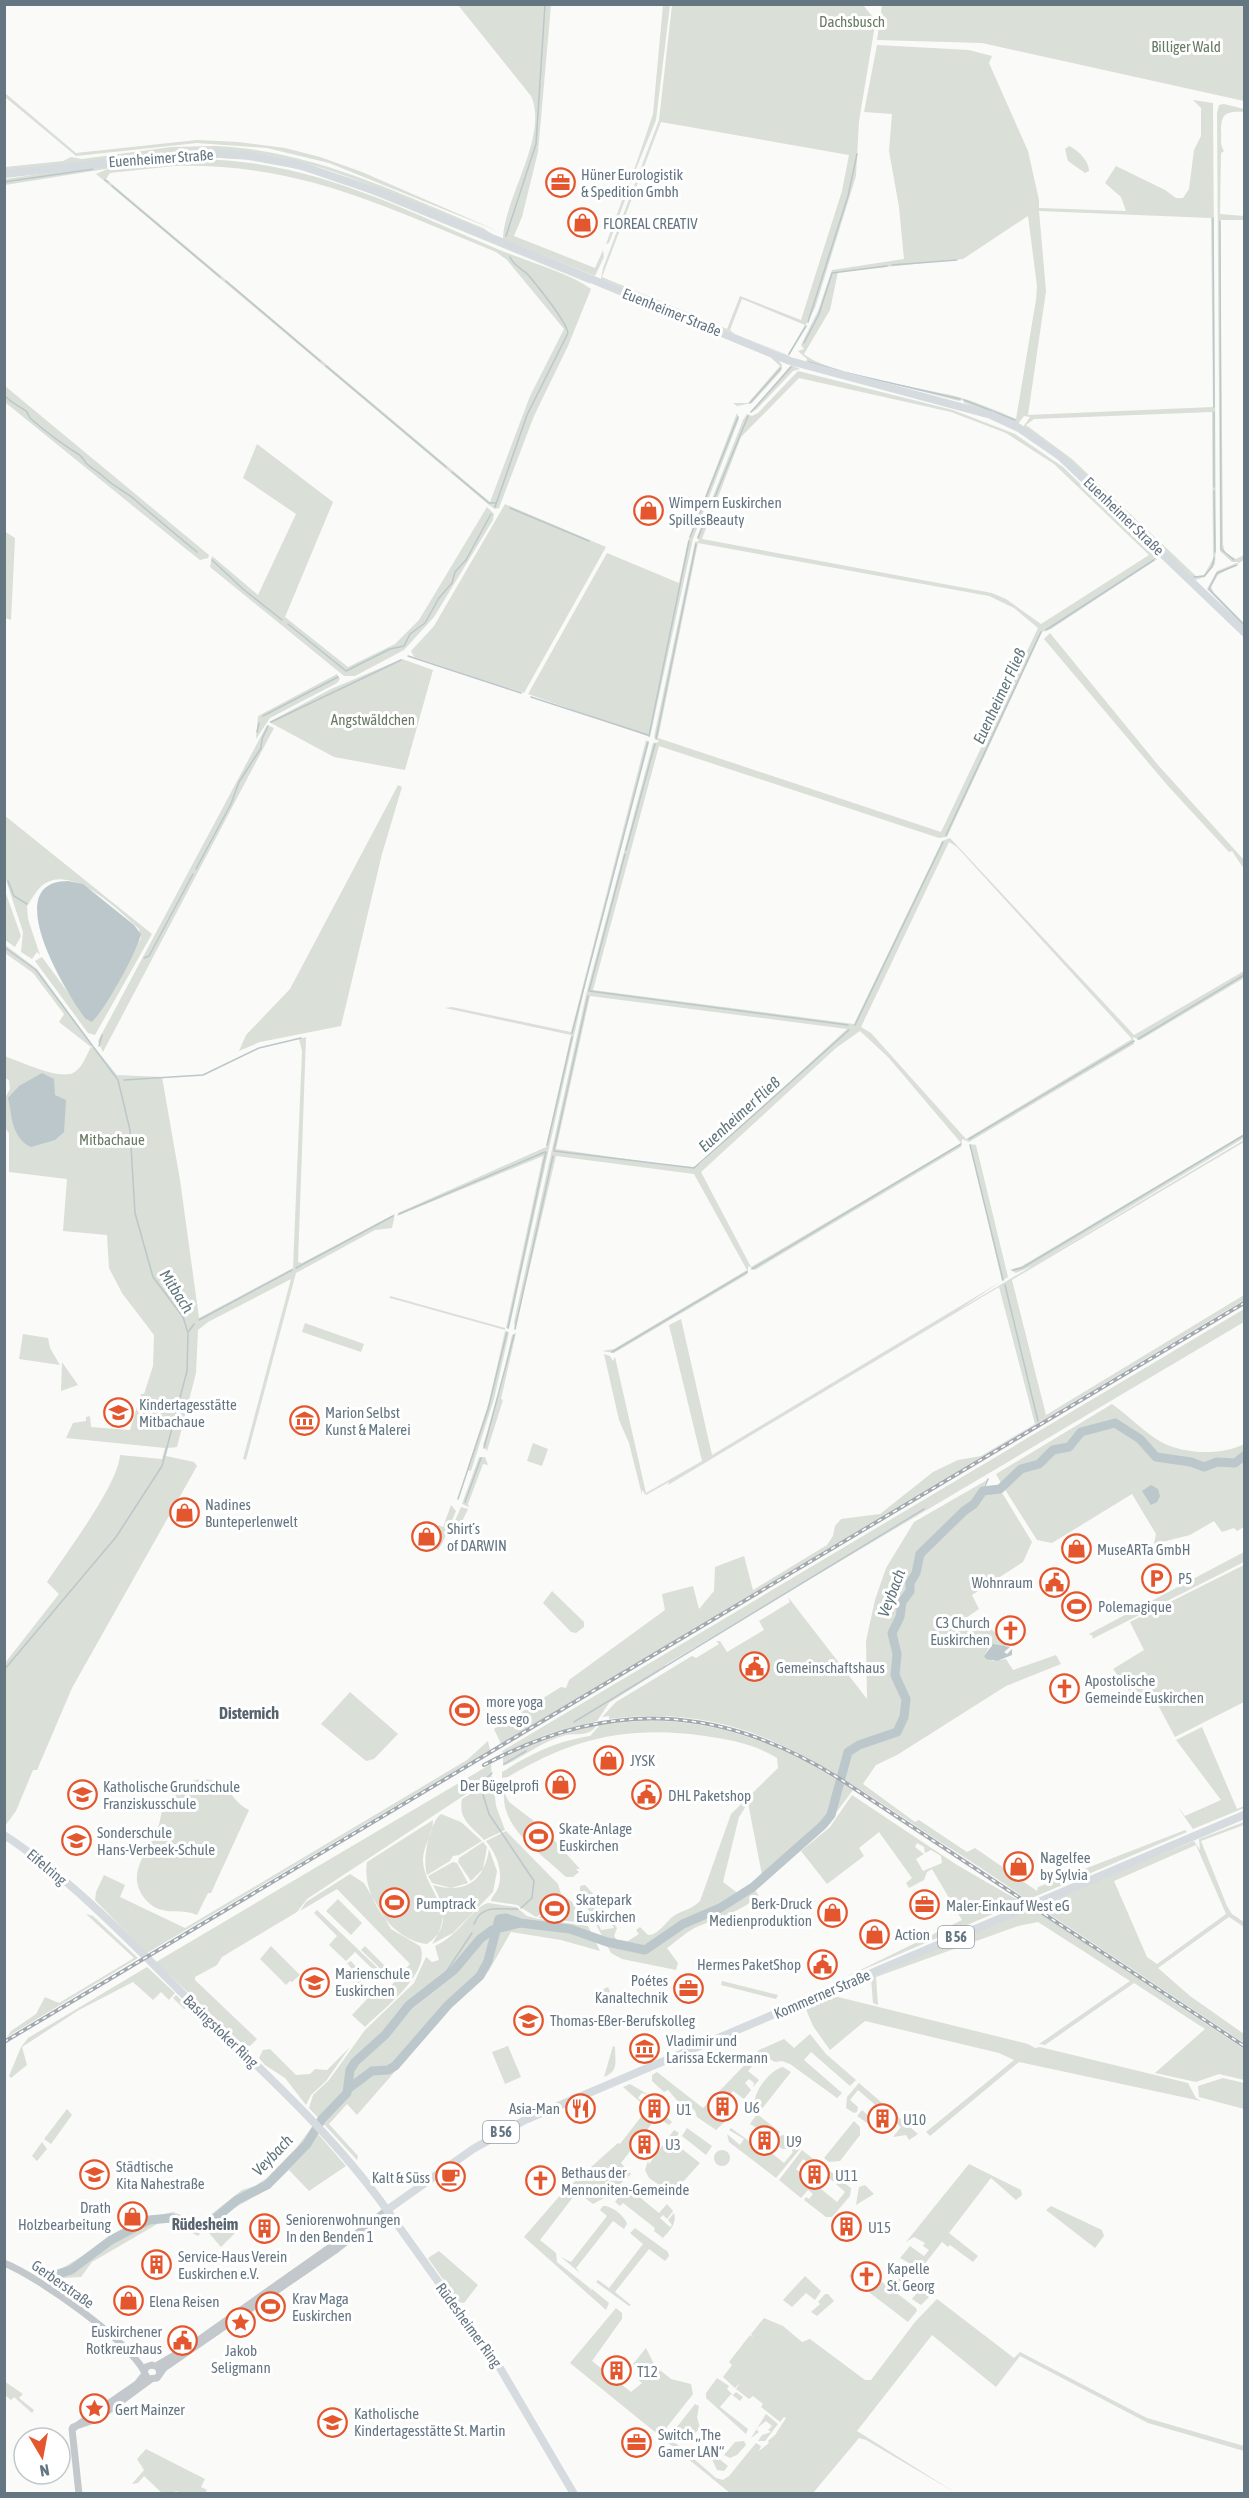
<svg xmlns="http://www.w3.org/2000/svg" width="1249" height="2498" font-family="'Asap Condensed',sans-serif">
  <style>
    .green { fill: #dadfd7; fill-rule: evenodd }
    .water { fill: #bbc7cb }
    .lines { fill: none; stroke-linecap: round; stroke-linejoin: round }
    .stream { stroke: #bbc7cb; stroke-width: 1.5 }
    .river { stroke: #bbc7cb; stroke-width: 9 }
    .tertiary { stroke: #c3c8cc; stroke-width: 7 }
    .secondary { stroke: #d6dbdf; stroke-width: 8 }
    .primary { stroke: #d6dbdf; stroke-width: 8 }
    .rail-casing { stroke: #a2aab0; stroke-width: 4 }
    .rail { stroke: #fff; stroke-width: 1.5; stroke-dasharray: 4.5; stroke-linecap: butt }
    .labels { text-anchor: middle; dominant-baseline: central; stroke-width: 6; stroke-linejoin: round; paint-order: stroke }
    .shield { fill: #fff; stroke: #939fa8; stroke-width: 1.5 }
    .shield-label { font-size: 14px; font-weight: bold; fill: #657683 }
    .park-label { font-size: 15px; fill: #687a64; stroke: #fff }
    .street-label { font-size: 15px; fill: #657683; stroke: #fff }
    .poi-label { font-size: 15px; fill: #657683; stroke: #fff; text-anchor: start }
    .water-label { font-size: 16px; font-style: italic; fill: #60757c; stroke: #fff }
    .neighbourhood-label { font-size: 16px; font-weight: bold; fill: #57646e; stroke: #fff }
  </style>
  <rect width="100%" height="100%" fill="#fafaf8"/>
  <path class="green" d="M458 5H551L538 152 522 217 514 236 595 268 603 250 604 257 595 276 503 239C504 198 549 136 531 96Z
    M663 5H670L656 120 627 191 653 114Z
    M672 5H863L872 16 875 25 859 121 856 176 815 308 789 356 744 337 788 355 805 325 742 299 730 330 735 334 601 279 603 268 659 120ZM661 122 849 155 842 191 801 320 740 296 727 329 602 277Z
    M882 5H1244V101L982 43 877 40Z
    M877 45 969 50 992 56 989 63 1028 151 1039 200V208L1126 211 1121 197 1105 183 1116 166 1165 190 1176 198H1183L1189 189 1194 150 1201 136V108L1193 100 1213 103 1216 546 1215 564 1205 577 1195 580 1068 459 1023 427 1030 417 1024 416 1018 424 964 403 963 400 959 401 806 362 807 359 798 351 804 349 801 345 818 311 832 270 904 259 899 207 889 151 892 114 864 112ZM1039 211 1211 218 1213 407 1028 415 1046 291ZM1028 216 1037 286 1036 300 1016 419C996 410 976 402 955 396 924 389 823 372 804 354L830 310 838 272 963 259ZM1212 412 1213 559 1204 575 1197 577 1072 459 1026 425 1034 419Z
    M5 93 76 153 197 140 238 142 285 148 320 157 362 172 500 232 329 163 267 148 197 143 76 156 5 97Z
    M1224 104 1244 109V112C1225 111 1221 114 1221 132 1222 140 1219 143 1224 151L1221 153 1220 214 1244 216V220H1220L1223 544 1225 553 1236 559 1244 555V560L1218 575 1211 587 1214 593 1244 623V628L1207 589 1217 571 1239 562H1232L1220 551 1217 113 1219 105Z
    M215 146C311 150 396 192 483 228L495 236C422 211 354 171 277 157 185 140 96 165 5 172V167L63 161 71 157 82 159 171 147Z
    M1069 146C1078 150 1089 161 1089 171L1085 173 1068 161 1065 149Z
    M215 156C324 163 421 213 520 253 537 260 579 272 591 284L345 183 293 167 261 161 208 157 162 160 5 185V179C75 169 145 157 215 156Z
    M197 159C315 161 396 207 502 251 524 260 574 275 591 289L568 346 534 416 499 508 495 509 489 505 96 174 110 168ZM174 166C300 163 383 206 496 252L507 260 564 329 530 396 490 502 106 179 110 173Z
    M624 195 625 200 609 243 606 244Z
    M597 286 778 359 782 365 781 371 752 403 737 406 733 403H748L780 366 770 357Z
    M791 365 800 369 793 371 757 409 750 413Z
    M798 371 953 410 1015 434 1063 467 1157 559 1051 629 1042 632 947 837 939 838 659 746 593 990 854 1024 942 841 950 838 1134 1035 1244 971V978L1140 1040 1133 1037 1134 1044 969 1142 962 1139 961 1147 755 1270 748 1266V1273L746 1275 614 1353 602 1351 614 1349 747 1270 694 1174 556 1156 515 1330 514 1322 586 995 653 743 659 742 654 737 695 542 699 541 697 537 743 420 747 414 752 416 758 413ZM799 378 951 412 1006 433 1054 464 1149 555 1041 624 1006 599 992 593 702 539 741 437ZM698 543 989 596 1014 608 1038 628 941 832 658 738ZM949 842 957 847 1132 1039 966 1139 871 1033 861 1027ZM590 996 847 1029 700 1164 693 1167 676 1166 556 1149ZM860 1031 888 1057 961 1143 751 1267 701 1172 836 1048Z
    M5 386 209 555 208 558 200 560 186 549 6 403Z
    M737 413 739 419 693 539 650 737 528 694 607 553 679 583 688 541Z
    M257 444 333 502 285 617 348 667 395 644 419 620 487 507 494 514 493 520 434 617 404 650 355 676H344L210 567 212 556 258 595 296 514 243 478Z
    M505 504 606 547 524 693 414 657 411 651 434 626Z
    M4 531 15 538 11 620 5 618Z
    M1050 633 1158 765 1244 860V869L1232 851 1229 852 1168 786 1044 639Z
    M402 659 433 670 405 770 334 757 269 722 331 689Z
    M337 674 340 679 337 683 270 718 256 739 258 716Z
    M267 725 274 728 103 1052 98 1041Z
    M646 740 649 743 587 977 509 1329 506 1328 543 1156 397 1216 398 1213 546 1147 571 1035 445 1008 452 1007 571 1032Z
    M398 785 402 787 382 854 341 1026 260 1042 239 1051 246 1035 290 989Z
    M4 815 152 934 95 1035 88 1033 35 961 42 957 89 1021 108 999 141 938 139 929C120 911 72 864 44 884 37 889 32 899 27 906L28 919 40 955 37 952 32 959 21 952 23 932 5 877Z
    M4 888 21 936 15 947 5 940Z
    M5 945 37 969 92 1044 91 1047 95 1048 117 1075 162 1077 180 1180 199 1318 293 1268 302 1051 299 1039 306 1037 298 1262 302 1263 395 1214 392 1228 375 1230 296 1273 246 1460 243 1459 291 1279 208 1322 198 1330 196 1373 177 1447 168 1448 166 1456 194 1462 197 1466 72 1688 37 1770H33L16 1811 5 1826V1663L59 1594 47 1582C66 1553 118 1485 120 1455L162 1459 165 1448 66 1438 73 1423 86 1421V1417L90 1416 91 1427 130 1430 141 1394H144L153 1366 154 1335 122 1293 109 1268 107 1235 63 1231 67 1179 9 1172V1133L5 1128 4 1100 10 1089 9 1080 5 1078 4 1056C20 1061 64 1083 76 1071 83 1066 87 1054 91 1047L59 1022 64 1014 33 973 5 953Z
    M1244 1134V1138L1032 1266 1016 1273 1010 1270 1022 1266Z
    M1244 1140V1142L1012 1280 1046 1415 1244 1295V1300L501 1744 494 1729 561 1687 566 1688 569 1680 665 1610 662 1594 693 1586 699 1609 714 1591 715 1567 744 1556 753 1590 827 1545 833 1536 835 1526 841 1519 880 1514 933 1472 958 1460 981 1456 1035 1424 999 1287 668 1485 669 1482 646 1495 642 1490V1495L629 1443 619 1420 604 1354 610 1356 613 1361 615 1357 646 1493 702 1461 669 1325 681 1319 712 1455 1002 1281 970 1144 976 1145 1008 1277 958 1310Z
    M390 1296 505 1328V1330L390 1298Z
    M1244 1309V1322L665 1665 666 1667 609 1703 597 1721 545 1735 503 1753 502 1751Z
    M305 1323 364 1344 361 1352 302 1332Z
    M505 1331 509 1333 494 1399 471 1471 467 1470 489 1402Z
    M516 1333 501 1399 503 1400 487 1451 483 1445 500 1390 512 1335Z
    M23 1334 48 1338 50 1348 60 1365 19 1359Z
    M62 1362 78 1385 61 1391Z
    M1112 1404C1129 1416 1144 1432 1161 1442 1183 1454 1222 1456 1244 1444V1453L1236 1461 1217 1460 1202 1464 1186 1458 1183 1460 1151 1452 1141 1437 1128 1432 1119 1422 1110 1421 1080 1430 1069 1444 1052 1448 1039 1461 1021 1467 1002 1485 996 1474Z
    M1111 1424 1138 1439 1155 1458 1173 1459 1205 1469 1217 1464 1237 1466 1244 1457V1527L1237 1531 1234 1528 1222 1532 1214 1521 1190 1535 1154 1544 1156 1534 1132 1494 1052 1543 1037 1540 1004 1488 1023 1469 1040 1465 1053 1452 1069 1449 1082 1433Z
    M533 1443 548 1449 542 1466 527 1461Z
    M479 1457H485L488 1465 483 1464 468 1504 469 1507 462 1504Z
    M987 1480 975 1502 963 1510 919 1552 908 1592 900 1601 899 1616 892 1625 890 1636 894 1652 893 1675 904 1700 897 1728 904 1721 908 1705 897 1672 899 1653 894 1634 903 1616 902 1604 911 1594 919 1558 942 1533 976 1504 984 1492 1001 1491 1032 1542 1023 1562 972 1595 979 1609 963 1620 970 1630 986 1620 993 1631 1003 1636 1002 1640 1007 1646H990L984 1656 993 1661 1006 1659 1013 1670 1056 1655 1061 1664 1006 1686 897 1755 876 1765 863 1784 915 1822 919 1820 967 1852 975 1848 1037 1891 1038 1887 1185 1830 1187 1832C1134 1855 1081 1877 1027 1900 988 1871 945 1846 907 1820 808 1755 735 1703 609 1719V1716L602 1717 616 1702 692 1656 696 1658 719 1644 716 1641H720L727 1652 764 1630 757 1617 759 1621 790 1602 788 1597 867 1699 866 1641 875 1600 886 1568 914 1522Z
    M451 1505 456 1511 442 1544 438 1549 427 1550 438 1525 443 1527Z
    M461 1507 468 1509 456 1534 451 1530Z
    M1244 1552V1562L1092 1639 1093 1636 1089 1634Z
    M1244 1565V1702L1175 1737 1150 1690 1136 1700 1113 1669 1144 1650 1130 1622Z
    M552 1591 584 1622V1627L576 1633 571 1632 543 1603Z
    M350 1692 398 1734 374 1759 366 1761 321 1724Z
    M637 1721C718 1718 787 1746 853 1790L827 1825 757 1886 754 1883 762 1875 748 1803 739 1817 723 1882 739 1894 751 1884 759 1896C741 1911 721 1917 699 1926 687 1931 677 1941 667 1948L678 1963 676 1970 622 1959 611 1953 580 1894V1886L585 1885 596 1897 591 1901 599 1910 603 1907 617 1928 614 1936 617 1940 628 1941 639 1934 636 1930 640 1927 648 1935C659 1935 666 1921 675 1915 684 1910 692 1909 700 1901L731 1814 778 1768 777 1758C754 1744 732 1740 705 1736 628 1725 573 1738 508 1777L502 1778V1772C533 1753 554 1742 590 1736L600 1725ZM603 1911 614 1928 601 1930 595 1917Z
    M596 1726C589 1737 576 1733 566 1735 542 1741 524 1757 503 1766V1758C533 1743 564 1733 596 1726Z
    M1202 1727 1237 1809 1244 1806V1808L1193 1829 1177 1806 1185 1816 1221 1800 1176 1740Z
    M488 1741 490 1750 147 1953 95 1900 96 1892 104 1875 125 1885 120 1897 185 1928 467 1760Z
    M491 1764 492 1777 307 1899 297 1912 222 1957 217 1965 195 1977V1980L257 2039 250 2046 242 2044 156 1962Z
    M201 1779C231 1779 228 1800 249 1810L211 1893H208L197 1915C180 1907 162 1918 146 1900 121 1871 155 1847 160 1820 161 1815 163 1805 168 1799 175 1790 186 1781 201 1779Z
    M493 1780 496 1806 505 1830 484 1840C472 1826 458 1820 462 1799Z
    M504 1792 509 1802 543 1828 580 1869H576L579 1872 573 1877H566C540 1852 501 1829 504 1792Z
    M852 1795 957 1865 1021 1902 846 1977 962 1920 932 1869 927 1872 924 1880 909 1888 906 1883 912 1878 879 1832 859 1848 864 1856 827 1884 801 1851 830 1827ZM917 1843 924 1847 925 1853 931 1850 941 1856 942 1863 923 1871 916 1859 924 1854 915 1847Z
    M441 1814 461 1822 482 1841 459 1855 453 1856 450 1861 427 1875C422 1861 429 1823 441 1814Z
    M433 1820C433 1834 423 1846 423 1860 423 1890 465 1917 427 1944 392 1941 361 1895 367 1862Z
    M1244 1822V1825L1201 1841 1227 1906 1232 1914 1244 1922V1927L1229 1917 1158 1968 1190 1996 1244 2034V2043L1040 1908 1050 1904 1047 1901 1194 1841 1200 1850 1199 1839ZM1196 1845 1226 1914 1157 1964 1147 1957 1114 1881Z
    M506 1831 558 1884 561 1894 572 1902 585 1923 540 1918H538L549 1910 536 1917 517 1905 491 1901C492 1896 496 1893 498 1888 504 1871 496 1854 486 1841Z
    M483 1842 487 1847 483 1869 471 1881 458 1862 459 1858Z
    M489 1849 497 1871 493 1892 453 1933 432 1944C446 1923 446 1908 433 1885 465 1894 484 1882 489 1849Z
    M453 1862 457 1863 468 1883 451 1888 432 1883 428 1876Z
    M350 1874 364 1883 391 1929 420 1946C432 1973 382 2010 365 2027L352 2015 369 1997 349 1979 355 1973 347 1963 351 1961 359 1970V1978L374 1995 389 1988 410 1964 337 1889 300 1911 306 1902Z
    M338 1899 362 1923 351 1935 326 1911Z
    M488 1903 516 1907 527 1916 538 1919 588 1926 600 1951 561 1940 511 1932 488 1972 452 2006 357 2115 347 2104 329 2124 358 2156 357 2160 309 2108 313 2095 329 2080 365 2030 414 1983 426 1957 432 1962 439 1960 435 1946C460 1935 470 1909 488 1903Z
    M1032 1908 1244 2049V2080L1219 2074 1196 2082 1155 2073 1205 2029 1134 1983 1045 2045 1039 2044 1130 1981 1038 1922 1018 1926 876 1977 878 2005 873 2003 871 1978 841 1990Z
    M317 1910 389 1979 386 1982 355 1952 346 1961 329 1945 337 1936 314 1913Z
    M86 1914 93 1916 138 1958 7 2037 11 2031 36 2014 45 1997 59 2003 134 1958Z
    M271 1946 300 1975 292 1982 290 1981 286 1985 260 1959Z
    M365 1946 393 1974 390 1978 361 1950Z
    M147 1967 175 1993 169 2000 161 1992 153 2000 133 1982 79 2010 22 2047 27 2065 11 2078 9 2076 21 2047 28 2038Z
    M722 1981 778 1995 776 1999 721 1985Z
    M608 1987 614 2001 604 2005 599 1991Z
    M176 1995 234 2052 235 2054 186 2008 184 2009 173 1998Z
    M830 1995 1028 2044 1035 2048 1040 2047 1188 2083 1196 2098 1201 2101 1019 2062 930 2136 926 2132 1014 2060 999 2053 865 2021 830 2050 813 2026 805 2007Z
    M810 2034 826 2054 856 2080 850 2086 811 2052 804 2060 842 2093 837 2098 790 2064 782 2061 775 2062 762 2055 748 2071 759 2080 753 2087 754 2083 749 2079 745 2083 751 2090 744 2099 733 2091 724 2101 719 2097 714 2104 723 2115 732 2104 728 2099 737 2104 730 2112V2117L716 2130 697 2117 695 2111 685 2101 681 2105 668 2090 664 2092 652 2081V2075L657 2072 703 2108 759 2050 784 2039 794 2048Z
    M508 2046 521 2077 505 2084 492 2052Z
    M613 2046 615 2047C615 2061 619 2071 604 2077Z
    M350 2047 326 2081 311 2095 306 2105 285 2078 265 2065 259 2058 263 2050 270 2049 296 2075 310 2074 315 2069 327 2070Z
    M783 2067 791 2072 761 2110 755 2103C753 2092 771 2069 783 2067Z
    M1223 2078 1244 2083V2109L1199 2097 1198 2086Z
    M859 2083 918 2134 909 2140 906 2135 893 2137 901 2127 858 2090 850 2100 858 2107 857 2112 854 2113 846 2108 847 2097Z
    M630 2084 649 2095 642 2093 638 2098 646 2104H651L647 2108 623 2087Z
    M663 2106 665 2108 661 2113 672 2122 669 2125 657 2117 621 2163 631 2174 606 2197 593 2204 577 2192 540 2240 556 2253 557 2262 591 2289 589 2292 592 2289 609 2303 606 2310 524 2237 563 2192 618 2143 620 2144 647 2109 656 2115Z
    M67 2109 72 2115 51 2144 44 2139Z
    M862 2110 881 2127 879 2131 857 2116Z
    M757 2114 780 2132 776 2139 750 2124Z
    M854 2121 860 2127V2135L840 2161 829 2162 824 2158Z
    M312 2127 346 2166 309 2191 289 2170 270 2188 229 2211 203 2233 200 2223 242 2190 255 2186 267 2178 297 2147Z
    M687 2128 712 2146 706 2155 682 2136Z
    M731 2128 749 2141 752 2137 784 2163 793 2152 791 2149 795 2144 800 2149 776 2178 729 2142 727 2134 740 2145 744 2139 729 2130Z
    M674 2130 679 2133 673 2142 700 2163 681 2184 677 2182 679 2190 671 2193 649 2178 645 2170 648 2161 649 2164Z
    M777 2142a7 7 0 1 1 14 0a7 7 0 1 1-14 0Z
    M42 2142 47 2149 37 2161 32 2156Z
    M802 2150 817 2162 813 2166 803 2159 796 2169 837 2202 845 2192 836 2184 839 2179 851 2188 850 2196 832 2217H826L804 2200 806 2197 809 2199 813 2194 808 2190 801 2198 779 2180Z
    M714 2158a8 8 0 1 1 16 0a8 8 0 1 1-16 0Z
    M819 2164 837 2176 834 2182 816 2169Z
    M969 2164 1021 2190 1022 2195 1016 2200 991 2178 949 2233 978 2256 973 2262 950 2245 948 2247 942 2242 923 2266 925 2269 922 2273H918L909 2263 900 2258 910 2246 924 2256 929 2250 923 2246 925 2243 914 2237 906 2242Z
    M865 2185 874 2194 856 2205 859 2187Z
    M626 2186 659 2213 667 2204 673 2211 667 2219 663 2215 660 2218 670 2227 672 2225 668 2220 674 2213C677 2224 670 2230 663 2238L654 2231 655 2228 623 2203 620 2206 615 2202Z
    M603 2206C611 2205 625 2216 627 2224L624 2229 613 2221 576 2268 580 2273 561 2257 571 2262 607 2216 600 2210Z
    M1051 2206 1102 2230 1104 2236 1095 2248 1046 2210Z
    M173 2212 193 2219 200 2234 198 2236 172 2223H159L92 2262 81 2277 44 2279 40 2271 59 2270 146 2218Z
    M223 2220 236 2232 221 2247 209 2233Z
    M635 2228 668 2252 669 2256 665 2261 649 2249 615 2292 631 2305 629 2306 596 2282 598 2280 609 2288 643 2244 630 2233Z
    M439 2251 478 2285 464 2303 459 2302 428 2258Z
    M860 2265 916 2308 917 2311 908 2322 857 2283 854 2285 849 2276 853 2270 870 2287 876 2279 857 2268Z
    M903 2273 912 2280 903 2291 894 2285Z
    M805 2276 821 2291 815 2300 806 2293 792 2307 783 2300Z
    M921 2288 931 2295 921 2305 912 2299Z
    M825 2294H828L834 2301 817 2316 811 2312 820 2304 818 2302Z
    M937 2299 1014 2358 1020 2352 1147 2418 1244 2446V2451L1148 2423 1020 2356 996 2387 932 2335 857 2431 956 2493 866 2440 859 2438 813 2493H730L570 2363 616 2308 622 2313V2319L592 2361 631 2392 642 2383 636 2378 642 2371 633 2364 646 2348 655 2366 671 2379 691 2384 693 2394 667 2427 666 2435 716 2478 723 2480 729 2476 756 2443 761 2446 759 2451 769 2443 768 2441 775 2435 786 2418 784 2417 780 2422 761 2407 763 2404 753 2396 749 2399 736 2389 740 2383 735 2388 723 2377 732 2365 729 2362 750 2335 753 2337 751 2334 764 2318 783 2326 802 2342 810 2339 865 2380H871L915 2322Z
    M717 2378 729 2386 727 2389 733 2395 736 2392 743 2397 740 2401 731 2394 720 2407 748 2429 746 2434 706 2398V2393Z
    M4 2381 23 2394 19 2398 34 2410 32 2413 14 2397 11 2400 5 2395Z
    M695 2404 699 2406 697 2417 700 2428 689 2440 676 2437V2428Z
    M766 2414 778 2424 765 2441H758L762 2435 771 2432 768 2430 772 2426 766 2421 756 2429 759 2432 751 2438Z
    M744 2441 746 2445 737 2455 730 2458 724 2455 735 2442Z
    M146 2449 205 2479 201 2487 207 2490 205 2493H181L176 2491 174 2493H162L144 2476 138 2483 132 2484 144 2470 137 2459Z
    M713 2454 728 2466 724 2471 717 2470 711 2457Z"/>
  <path class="water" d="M68 881 83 884 134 925 141 934C139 948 102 1016 91 1022L85 1018C62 987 0 881 68 881Z
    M42 1073 54 1079 55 1095 66 1100 64 1132 55 1140 31 1147C11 1138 12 1114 8 1098L19 1086Z
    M1151 1485 1158 1489 1160 1496 1157 1502 1151 1505 1142 1491Z
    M993 1644 1010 1647 1004 1652 1007 1654 1012 1649V1655L997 1661 986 1659 984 1656Z"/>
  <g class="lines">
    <path class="stream" d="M105 180 108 182
      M4 182 93 169
      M112 186 220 277
      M1213 218 1214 407
      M1220 221 1221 549 1234 560
      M506 236 536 144 545 4
      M892 265 957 260
      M226 281 320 361
      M808 322 848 196 857 154
      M804 343 819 314 832 273 887 266
      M789 354 806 326
      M809 362 840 371
      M326 366 446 467
      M847 373 960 399
      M4 395C11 403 19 406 26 411 28 413 29 417 31 419 45 431 62 444 78 454 82 456 84 461 87 464 93 470 98 471 105 478 113 486 126 492 134 499 155 517 175 534 197 552
      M964 400 1015 420
      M750 403 781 368
      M751 412 791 367
      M1214 412V487
      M452 472 489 503H496
      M1214 491 1215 552
      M495 507 527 415 568 333C566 321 539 288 530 277 524 269 514 267 510 257
      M510 508 589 541
      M690 537 738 417
      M698 538 748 416
      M212 560 243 589 282 620
      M1237 565 1217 573 1209 589 1244 625
      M1194 577 1204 576 1212 567 1214 558
      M288 624 346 671 390 649 404 646 410 634 425 623 439 598 452 583 455 572 466 560 491 514
      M1046 630 1154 560
      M408 656 521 693
      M531 697 648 735
      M263 716 338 677
      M271 722 401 660
      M257 732 259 723
      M649 736 689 541
      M656 739 696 544
      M946 835 1041 632
      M626 850 655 744
      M625 854 589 991 848 1025
      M196 869 231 804 239 782 261 748 262 739 268 726
      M8 881 14 896 27 904
      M4 947 36 970 118 1080 130 1130 135 1213 153 1277 183 1317 188 1333 187 1371 162 1466 116 1537 4 1670
      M144 958 149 956 193 874
      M855 1025 943 842
      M572 1033 648 742
      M1138 1039 1244 975
      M99 1046 102 1035
      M124 1080 203 1075 259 1048 301 1038
      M969 1139 1134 1041
      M547 1145 572 1037
      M970 1145 1003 1280
      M554 1150 588 996
      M554 1151 694 1168 849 1030
      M399 1214 545 1152
      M296 1268 393 1216
      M752 1269 961 1144
      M1013 1270 1022 1268 1244 1135
      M1005 1285 1038 1421
      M199 1320 292 1270
      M508 1328 546 1152
      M515 1329 553 1156
      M189 1331 194 1324
      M612 1352 747 1272
      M484 1448 514 1335
      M983 1491 988 1479
      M458 1499 488 1409 507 1332
      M465 1502 481 1458
      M574 1722 924 1509
      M504 1764 526 1751
      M481 1783 492 1773
      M481 1788 489 1814 534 1881 532 1898 521 1908
      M474 1924C482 1903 501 1910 518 1909
      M440 1981 472 1933"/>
    <path class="river" d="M348 2089 372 2071 388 2070 395 2066 448 2005 480 1976 488 1961 499 1919 506 1918 518 1922
      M41 2273 58 2274 71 2270 111 2240 149 2220 171 2218 195 2228 205 2227 237 2200 267 2185 307 2144 322 2119 347 2093 350 2070 355 2062 385 2035 409 2005 454 1970 480 1939 492 1930 520 1923 570 1929 607 1942 645 1950 683 1924 720 1908 753 1887 823 1825 831 1815 848 1752 859 1745 897 1732 904 1717 906 1699 895 1675 897 1654 892 1633 900 1617 902 1602 910 1591V1583L916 1573 920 1554 964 1511 974 1504 983 1491 1000 1489 1021 1469 1039 1464 1053 1450 1069 1447 1081 1432 1115 1423 1140 1439 1156 1457 1191 1462 1204 1467 1217 1462 1235 1463 1244 1456"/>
    <path class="tertiary" d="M4 2263C39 2277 126 2339 144 2371
      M156 2366 190 2346 343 2238 351 2235
      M160 2373 158 2367 152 2365 146 2367 144 2372 148 2379 157 2378 164 2368 337 2249 387 2210
      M73 2427 97 2419 150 2380
      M79 2494 72 2429 137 2384 145 2374"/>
    <path class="secondary" d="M4 174 197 153 244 155 299 165 387 195 790 361 991 415 1019 428 1061 457 1244 632
      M4 1835C72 1879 137 1948 194 2005 262 2071 332 2133 387 2210"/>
    <path class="primary" d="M574 2494 500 2368 387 2210 473 2149 525 2120 1244 1815"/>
    <defs>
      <path id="rail" d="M484 1765C609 1698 721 1704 840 1779L1244 2046
        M4 2042 1244 1303"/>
    </defs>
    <use href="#rail" class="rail-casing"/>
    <use href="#rail" class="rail"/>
  </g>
  <defs>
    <symbol id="office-ring" viewBox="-11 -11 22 22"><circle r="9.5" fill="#fff" stroke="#e4572e" stroke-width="1.5"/><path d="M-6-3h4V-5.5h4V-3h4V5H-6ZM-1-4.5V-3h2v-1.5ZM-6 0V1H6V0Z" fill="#e4572e"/></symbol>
    <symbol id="shop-ring" viewBox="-11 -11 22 22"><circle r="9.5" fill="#fff" stroke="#e4572e" stroke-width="1.5"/><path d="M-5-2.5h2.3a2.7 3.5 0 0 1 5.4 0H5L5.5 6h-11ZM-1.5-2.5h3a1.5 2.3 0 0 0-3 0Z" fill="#e4572e"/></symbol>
    <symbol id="school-ring" viewBox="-11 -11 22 22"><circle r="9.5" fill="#fff" stroke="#e4572e" stroke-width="1.5"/><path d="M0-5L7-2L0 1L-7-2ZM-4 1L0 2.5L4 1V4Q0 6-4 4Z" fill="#e4572e"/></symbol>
    <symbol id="museum-ring" viewBox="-11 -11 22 22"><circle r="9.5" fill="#fff" stroke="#e4572e" stroke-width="1.5"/><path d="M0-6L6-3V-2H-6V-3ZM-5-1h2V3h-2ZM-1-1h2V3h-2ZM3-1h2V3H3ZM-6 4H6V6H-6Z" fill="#e4572e"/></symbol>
    <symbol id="parking-ring" viewBox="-11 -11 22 22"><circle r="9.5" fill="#fff" stroke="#e4572e" stroke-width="1.5"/><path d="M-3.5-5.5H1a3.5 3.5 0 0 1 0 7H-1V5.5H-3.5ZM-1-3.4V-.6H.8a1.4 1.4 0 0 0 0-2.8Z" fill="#e4572e"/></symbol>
    <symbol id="civic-ring" viewBox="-11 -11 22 22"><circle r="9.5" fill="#fff" stroke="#e4572e" stroke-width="1.5"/><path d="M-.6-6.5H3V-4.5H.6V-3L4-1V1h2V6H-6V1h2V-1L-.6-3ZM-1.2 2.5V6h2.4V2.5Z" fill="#e4572e"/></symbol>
    <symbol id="stadium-ring" viewBox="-11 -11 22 22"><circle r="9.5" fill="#fff" stroke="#e4572e" stroke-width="1.5"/><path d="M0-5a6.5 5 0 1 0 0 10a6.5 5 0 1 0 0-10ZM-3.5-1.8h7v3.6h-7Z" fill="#e4572e"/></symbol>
    <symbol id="church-ring" viewBox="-11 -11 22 22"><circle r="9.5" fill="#fff" stroke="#e4572e" stroke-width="1.5"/><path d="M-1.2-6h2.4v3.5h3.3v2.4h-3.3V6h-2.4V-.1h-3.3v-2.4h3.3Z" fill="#e4572e"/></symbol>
    <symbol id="university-ring" viewBox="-11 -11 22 22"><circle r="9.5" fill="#fff" stroke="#e4572e" stroke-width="1.5"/><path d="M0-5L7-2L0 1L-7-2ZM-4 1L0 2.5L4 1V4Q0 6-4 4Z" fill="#e4572e"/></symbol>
    <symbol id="building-ring" viewBox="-11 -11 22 22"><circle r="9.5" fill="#fff" stroke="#e4572e" stroke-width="1.5"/><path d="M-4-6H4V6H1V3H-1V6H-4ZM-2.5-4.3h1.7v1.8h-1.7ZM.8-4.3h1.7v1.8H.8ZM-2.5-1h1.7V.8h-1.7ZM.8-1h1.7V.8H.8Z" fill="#e4572e"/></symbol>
    <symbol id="restaurant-ring" viewBox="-11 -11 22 22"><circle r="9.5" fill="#fff" stroke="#e4572e" stroke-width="1.5"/><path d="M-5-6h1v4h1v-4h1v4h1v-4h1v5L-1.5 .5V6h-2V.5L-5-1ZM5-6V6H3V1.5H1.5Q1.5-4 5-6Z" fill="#e4572e"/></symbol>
    <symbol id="cafe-ring" viewBox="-11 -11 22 22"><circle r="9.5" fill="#fff" stroke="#e4572e" stroke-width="1.5"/><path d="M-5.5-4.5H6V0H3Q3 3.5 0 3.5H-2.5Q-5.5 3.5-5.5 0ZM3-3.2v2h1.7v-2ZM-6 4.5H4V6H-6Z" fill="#e4572e"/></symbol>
    <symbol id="sight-ring" viewBox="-11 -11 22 22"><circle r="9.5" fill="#fff" stroke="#e4572e" stroke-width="1.5"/><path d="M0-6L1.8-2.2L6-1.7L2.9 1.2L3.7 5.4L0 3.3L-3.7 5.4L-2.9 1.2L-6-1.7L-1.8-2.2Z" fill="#e4572e"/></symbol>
  </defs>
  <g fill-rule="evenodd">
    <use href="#office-ring" x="544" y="166" width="33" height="33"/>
    <use href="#shop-ring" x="566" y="206" width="33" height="33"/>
    <use href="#shop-ring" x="632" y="494" width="33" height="33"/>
    <use href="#school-ring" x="102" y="1396" width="33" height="33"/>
    <use href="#museum-ring" x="288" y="1404" width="33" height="33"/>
    <use href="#shop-ring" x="168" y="1496" width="33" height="33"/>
    <use href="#shop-ring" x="410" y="1520" width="33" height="33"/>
    <use href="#shop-ring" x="1060" y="1532" width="33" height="33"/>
    <use href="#parking-ring" x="1140" y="1562" width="33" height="33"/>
    <use href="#civic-ring" x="1038" y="1566" width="33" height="33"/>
    <use href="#stadium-ring" x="1060" y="1590" width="33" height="33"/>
    <use href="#church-ring" x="994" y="1614" width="33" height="33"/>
    <use href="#civic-ring" x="738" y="1650" width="33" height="33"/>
    <use href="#church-ring" x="1048" y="1672" width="33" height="33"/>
    <use href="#stadium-ring" x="448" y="1694" width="33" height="33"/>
    <use href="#shop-ring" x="592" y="1744" width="33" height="33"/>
    <use href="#shop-ring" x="544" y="1768" width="33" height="33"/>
    <use href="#school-ring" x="66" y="1778" width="33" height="33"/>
    <use href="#civic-ring" x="630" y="1778" width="33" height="33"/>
    <use href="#stadium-ring" x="522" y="1820" width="33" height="33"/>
    <use href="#school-ring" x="60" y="1824" width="33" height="33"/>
    <use href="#shop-ring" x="1002" y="1850" width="33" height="33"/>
    <use href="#stadium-ring" x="378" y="1886" width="33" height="33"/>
    <use href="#office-ring" x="908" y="1888" width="33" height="33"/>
    <use href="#stadium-ring" x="538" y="1892" width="33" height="33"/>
    <use href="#shop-ring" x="816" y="1896" width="33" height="33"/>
    <use href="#shop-ring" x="858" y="1918" width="33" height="33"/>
    <use href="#civic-ring" x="806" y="1948" width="33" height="33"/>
    <use href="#school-ring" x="298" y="1966" width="33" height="33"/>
    <use href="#office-ring" x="672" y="1972" width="33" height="33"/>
    <use href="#university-ring" x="512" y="2004" width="33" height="33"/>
    <use href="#museum-ring" x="628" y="2032" width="33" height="33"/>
    <use href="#building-ring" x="706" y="2090" width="33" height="33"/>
    <use href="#restaurant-ring" x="564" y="2092" width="33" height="33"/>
    <use href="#building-ring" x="638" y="2092" width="33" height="33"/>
    <use href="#building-ring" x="866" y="2102" width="33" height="33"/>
    <use href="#building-ring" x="748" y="2124" width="33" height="33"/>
    <use href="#building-ring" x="628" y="2128" width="33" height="33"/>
    <use href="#school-ring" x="78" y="2158" width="33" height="33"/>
    <use href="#building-ring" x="798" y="2158" width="33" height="33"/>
    <use href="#cafe-ring" x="434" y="2160" width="33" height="33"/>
    <use href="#church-ring" x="524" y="2164" width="33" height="33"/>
    <use href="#shop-ring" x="116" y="2200" width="33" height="33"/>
    <use href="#building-ring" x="830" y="2210" width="33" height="33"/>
    <use href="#building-ring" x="248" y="2212" width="33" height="33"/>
    <use href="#building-ring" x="140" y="2248" width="33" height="33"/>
    <use href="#church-ring" x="850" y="2260" width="33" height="33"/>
    <use href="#shop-ring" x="112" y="2284" width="33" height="33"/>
    <use href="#stadium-ring" x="254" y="2290" width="33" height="33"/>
    <use href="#sight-ring" x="224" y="2306" width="33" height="33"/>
    <use href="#civic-ring" x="166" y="2324" width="33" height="33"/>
    <use href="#building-ring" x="600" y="2354" width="33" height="33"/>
    <use href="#sight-ring" x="78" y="2392" width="33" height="33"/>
    <use href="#school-ring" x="316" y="2406" width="33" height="33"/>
    <use href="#office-ring" x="620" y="2426" width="33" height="33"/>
  </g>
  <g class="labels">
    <g class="shield">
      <rect x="938" y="1926" width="36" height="22" rx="4.5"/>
      <rect x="483" y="2121" width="36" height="22" rx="4.5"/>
    </g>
    <g class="shield-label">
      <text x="956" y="1937">B 56</text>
      <text x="501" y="2132">B 56</text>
    </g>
    <g class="park-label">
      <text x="852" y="21">Dachsbusch</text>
      <text x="1186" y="46">Billiger Wald</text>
      <text x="373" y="719">Angstwäldchen</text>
      <text x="112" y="1139">Mitbachaue</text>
    </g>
    <g class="street-label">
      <text transform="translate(161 158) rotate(-4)">Euenheimer Straße</text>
      <text transform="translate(672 312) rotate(22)">Euenheimer Straße</text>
      <text transform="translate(1124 516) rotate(44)">Euenheimer Straße</text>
      <text transform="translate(47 1867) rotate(40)">Eifelring</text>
      <text transform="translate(822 1994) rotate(-23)">Kommerner Straße</text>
      <text transform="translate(221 2031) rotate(44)">Basingstoker Ring</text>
      <text transform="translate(63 2284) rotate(35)">Gerberstraße</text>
      <text transform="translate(469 2325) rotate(54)">Rüdesheimer Ring</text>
    </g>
    <g class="poi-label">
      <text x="581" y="174">Hüner Eurologistik<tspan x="581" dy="17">&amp; Spedition Gmbh</tspan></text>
      <text x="603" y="223">FLOREAL CREATIV</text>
      <text x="669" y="502">Wimpern Euskirchen<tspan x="669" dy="17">SpillesBeauty</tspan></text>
      <text x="139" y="1404">Kindertagesstätte<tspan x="139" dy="17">Mitbachaue</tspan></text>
      <text x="325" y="1412">Marion Selbst<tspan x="325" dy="17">Kunst &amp; Malerei</tspan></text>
      <text x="205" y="1504">Nadines<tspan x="205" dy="17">Bunteperlenwelt</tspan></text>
      <text x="447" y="1528">Shirt´s<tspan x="447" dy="17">of DARWIN</tspan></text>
      <text x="1097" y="1549">MuseARTa GmbH</text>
      <text x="1178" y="1578">P5</text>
      <text x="1033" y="1582" text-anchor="end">Wohnraum</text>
      <text x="1098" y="1606">Polemagique</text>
      <text x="990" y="1622" text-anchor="end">C3 Church<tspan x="990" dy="17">Euskirchen</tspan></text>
      <text x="776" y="1667">Gemeinschaftshaus</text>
      <text x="1085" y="1680">Apostolische<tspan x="1085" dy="17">Gemeinde Euskirchen</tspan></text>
      <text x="486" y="1701">more yoga<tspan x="486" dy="17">less ego</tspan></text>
      <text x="630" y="1760">JYSK</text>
      <text x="539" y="1785" text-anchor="end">Der Bügelprofi</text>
      <text x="103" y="1786">Katholische Grundschule<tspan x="103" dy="17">Franziskusschule</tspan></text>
      <text x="668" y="1795">DHL Paketshop</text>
      <text x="559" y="1828">Skate-Anlage<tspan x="559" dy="17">Euskirchen</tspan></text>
      <text x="97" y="1832">Sonderschule<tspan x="97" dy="17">Hans-Verbeek-Schule</tspan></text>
      <text x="1040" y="1857">Nagelfee<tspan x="1040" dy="17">by Sylvia</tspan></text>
      <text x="576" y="1899">Skatepark<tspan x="576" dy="17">Euskirchen</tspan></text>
      <text x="416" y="1903">Pumptrack</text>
      <text x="812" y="1903" text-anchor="end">Berk-Druck<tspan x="812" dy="17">Medienproduktion</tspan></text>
      <text x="946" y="1905">Maler-Einkauf West eG</text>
      <text x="895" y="1934">Action</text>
      <text x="801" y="1964" text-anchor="end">Hermes PaketShop</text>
      <text x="335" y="1973">Marienschule<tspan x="335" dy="17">Euskirchen</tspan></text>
      <text x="668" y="1980" text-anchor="end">Poétes<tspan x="668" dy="17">Kanaltechnik</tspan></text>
      <text x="550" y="2020">Thomas-Eßer-Berufskolleg</text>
      <text x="666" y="2040">Vladimir und<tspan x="666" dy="17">Larissa Eckermann</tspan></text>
      <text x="744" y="2107">U6</text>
      <text x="560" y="2108" text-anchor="end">Asia-Man</text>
      <text x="676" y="2109">U1</text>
      <text x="903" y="2119">U10</text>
      <text x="786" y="2141">U9</text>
      <text x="665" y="2144">U3</text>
      <text x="116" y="2166">Städtische<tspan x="116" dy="17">Kita Nahestraße</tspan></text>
      <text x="561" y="2172">Bethaus der<tspan x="561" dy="17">Mennoniten-Gemeinde</tspan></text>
      <text x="835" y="2175">U11</text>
      <text x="430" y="2177" text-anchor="end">Kalt &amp; Süss</text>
      <text x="111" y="2207" text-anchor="end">Drath<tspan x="111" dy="17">Holzbearbeitung</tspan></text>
      <text x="286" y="2219">Seniorenwohnungen<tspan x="286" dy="17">In den Benden 1</tspan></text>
      <text x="868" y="2227">U15</text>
      <text x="178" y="2256">Service-Haus Verein<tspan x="178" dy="17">Euskirchen e.V.</tspan></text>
      <text x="887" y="2268">Kapelle<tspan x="887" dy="17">St. Georg</tspan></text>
      <text x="292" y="2298">Krav Maga<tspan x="292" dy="17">Euskirchen</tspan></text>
      <text x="149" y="2301">Elena Reisen</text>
      <text x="162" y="2331" text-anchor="end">Euskirchener<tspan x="162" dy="17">Rotkreuzhaus</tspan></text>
      <text x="241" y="2350" text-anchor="middle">Jakob<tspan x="241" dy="17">Seligmann</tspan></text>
      <text x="637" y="2371">T12</text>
      <text x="115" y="2409">Gert Mainzer</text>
      <text x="354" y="2413">Katholische<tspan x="354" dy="17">Kindertagesstätte St. Martin</tspan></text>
      <text x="658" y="2434">Switch „The<tspan x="658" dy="17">Gamer LAN“</tspan></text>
    </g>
    <g class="water-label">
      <text transform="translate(999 696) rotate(-65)">Euenheimer Fließ</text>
      <text transform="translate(739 1114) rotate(-42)">Euenheimer Fließ</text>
      <text transform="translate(177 1291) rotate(57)">Mitbach</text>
      <text transform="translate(891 1593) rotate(-69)">Veybach</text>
      <text transform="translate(272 2155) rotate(-46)">Veybach</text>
    </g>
    <g class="neighbourhood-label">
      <text x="249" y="1713">Disternich</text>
      <text x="205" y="2224">Rüdesheim</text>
    </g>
  </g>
  <rect width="1249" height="2498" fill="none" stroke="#657683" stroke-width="12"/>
  <g transform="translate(42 2456) rotate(170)"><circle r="28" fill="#ffffff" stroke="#c1c8cd" stroke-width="1.5"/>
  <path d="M0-4.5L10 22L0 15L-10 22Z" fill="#e4572e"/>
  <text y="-9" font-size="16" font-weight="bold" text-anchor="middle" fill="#657683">N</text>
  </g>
</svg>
